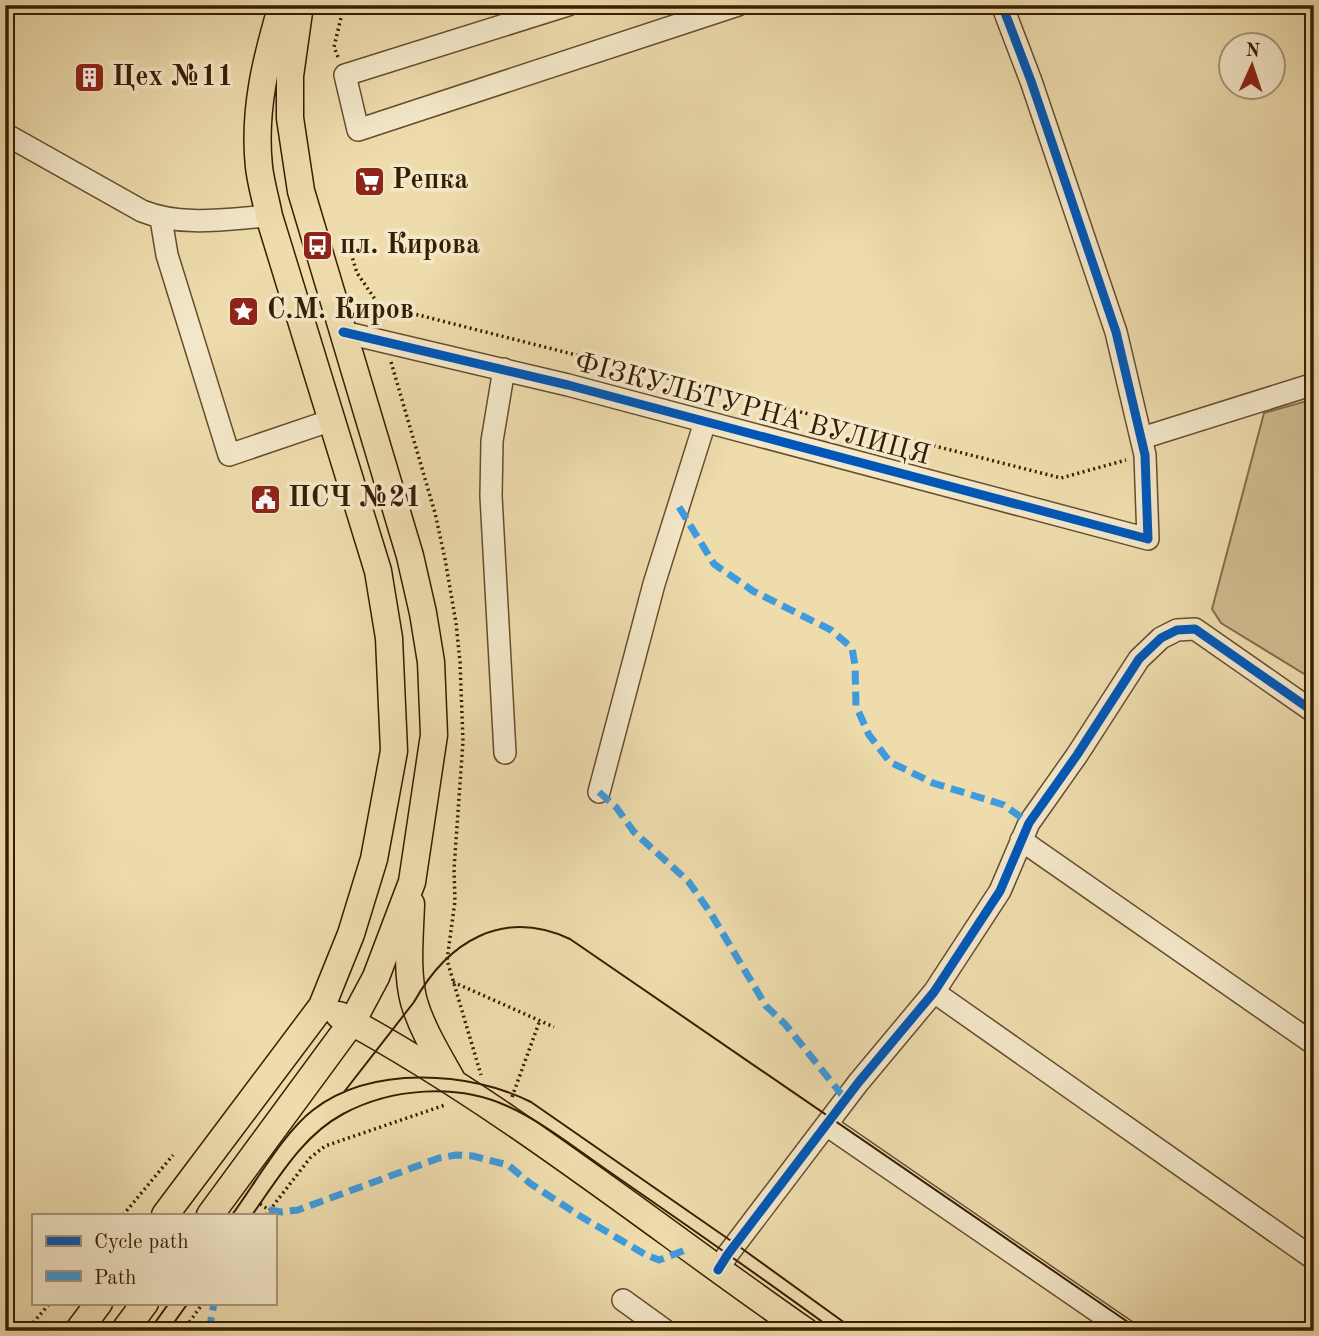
<svg xmlns="http://www.w3.org/2000/svg" width="1319" height="1336" font-family="'Old Standard TT',serif">
  <style>
    .green { fill: #cfbc90; stroke: #846c49; stroke-width: 2 }
    .lines { fill: none; stroke-linecap: round; stroke-linejoin: round }
    .minor-casing { stroke: #664d2d; stroke-width: 24 }
    .major-casing { stroke: #381d02; stroke-width: 29 }
    .path { stroke: #381d02; stroke-width: 3.5; stroke-dasharray: 2 3.5; stroke-linecap: butt }
    .minor { stroke: #f4e8ca; stroke-width: 21 }
    .major { stroke: #eedcad; stroke-width: 26 }
    .tram { stroke: #381d02; stroke-width: 2 }
    .quiet { stroke: #3e9bdd; stroke-width: 7; stroke-dasharray: 14 7; stroke-linecap: butt }
    .cycleway-casing { stroke: #f4e8ca; stroke-width: 13 }
    .cycleway { stroke: #0057b8; stroke-width: 9 }
    .labels { text-anchor: middle; dominant-baseline: central; stroke-width: 7; stroke-linejoin: round; paint-order: stroke }
    .poi-label { font-size: 28px; font-weight: bold; fill: #381d02; stroke: #f4e8ca; text-anchor: start }
    .street-label { font-size: 28px; fill: #381d02; stroke: #f4e8ca }
  </style>
  <rect width="100%" height="100%" fill="#eedcad"/>
  <filter id="stains"><feTurbulence type="fractalNoise" baseFrequency=".00286" numOctaves="4"/><feColorMatrix values="0 0 0 0 .2 0 0 0 0 .09 0 0 0 0 .02 0 0 0 .5 -.17"/></filter>
  <radialGradient id="worn" r=".72"><stop offset=".6" stop-color="#630" stop-opacity="0"/><stop offset="1" stop-color="#630" stop-opacity=".3"/></radialGradient>
  <path class="green" d="M1314 399V680L1221 623 1212 609 1264 413Z"/>
  <g class="lines">
    <defs>
      <path id="minor" d="M568 5 345 75 358 130 738 5
        M5 134 142 211C182 227 226 219 269 216
        M161 219 167 255 229 455 332 420
        M343 332 568 385 1148 539 1145 455 1116 332 1031 81 1002 5
        M504 369 492 441 491 496 505 753
        M1142 438 1314 384
        M599 792 654 584 705 422
        M1021 840 1314 1044
        M934 992 1314 1259
        M828 1126 1126 1331
        M718 1270 728 1254 858 1083 934 992 1000 891 1029 823 1077 755 1139 659 1161 638 1177 630 1195 629 1314 712
        M623 1300 666 1331
        M1311 1331 1314 1327"/>
      <path id="major" d="M411 904C410 935 406 972 414 1002 422 1029 438 1055 452 1080
        M339 1015C504 1104 651 1224 805 1331
        M165 1215 322 1006 351 934 374 859 394 751 389 638 378 571 269 216C266 200 261 184 259 167 253 111 266 59 282 5
        M210 1215 352 1022 376 977 412 882 434 735 431 662 423 613 410 556 301 191 290 118V76L300 5
        M78 1331 99 1303
        M124 1331 145 1303"/>
    </defs>
    <use href="#minor" class="minor-casing"/>
    <use href="#major" class="major-casing"/>
    <path class="path" d="M338 57 334 47 344 5
      M339 242 347 240 357 273 379 305 382 320
      M379 305 1061 478 1126 460
      M391 362 435 513 445 559 456 623 460 662 463 741 454 869 455 901 447 960 481 1075
      M453 982 554 1027
      M512 1097 540 1020
      M260 1204 269 1210
      M123 1215 173 1155
      M266 1215 310 1158 325 1146 445 1105
      M26 1331 50 1303
      M183 1331 203 1303"/>
    <use href="#minor" class="minor"/>
    <use href="#major" class="major"/>
    <path class="tram" d="M344 1092 414 1002C448 941 503 908 570 939L1141 1331
      M232 1215C254 1185 284 1132 313 1110 371 1065 469 1071 531 1102L737 1245 856 1331
      M252 1215C278 1179 302 1136 343 1114 391 1088 457 1083 507 1106 545 1123 580 1152 614 1175 688 1226 762 1278 835 1331
      M149 1331 169 1303
      M168 1331 188 1303"/>
    <path class="quiet" d="M679 507 714 564 753 591 831 630 852 648 855 665 856 706 869 735 890 762 933 783 1004 805 1029 823
      M599 792 616 807 634 832 688 881 710 912 766 1006 785 1024 846 1100
      M269 1210 282 1212 298 1210 439 1158 456 1155 473 1156 508 1165 531 1184 580 1216 646 1255 659 1260 688 1249
      M209 1331 214 1303"/>
    <defs>
      <path id="cycleway" d="M343 332 568 385 1148 539 1145 455 1116 332 1031 81 1002 5
        M718 1270 728 1254 858 1083 934 992 1000 891 1029 823 1077 755 1139 659 1161 638 1177 630 1195 629 1314 712"/>
    </defs>
    <use href="#cycleway" class="cycleway-casing"/>
    <use href="#cycleway" class="cycleway"/>
  </g>
  <defs>
    <symbol id="building-square" viewBox="-11 -11 22 22"><rect x="-9" y="-9" width="18" height="18" rx="4" fill="#8f2418" stroke="#f4e8ca"/><path d="M-4-6H4V6H1V3H-1V6H-4ZM-2.5-4.3h1.7v1.8h-1.7ZM.8-4.3h1.7v1.8H.8ZM-2.5-1h1.7V.8h-1.7ZM.8-1h1.7V.8H.8Z" fill="#fff"/></symbol>
    <symbol id="supermarket-square" viewBox="-11 -11 22 22"><rect x="-9" y="-9" width="18" height="18" rx="4" fill="#8f2418" stroke="#f4e8ca"/><path d="M-6-5.5h2.5l.6 2H6L4.5 2H-2.5L-4.4-4H-6ZM-1.5 3.2a1.3 1.3 0 1 0 .1 0ZM3 3.2a1.3 1.3 0 1 0 .1 0Z" fill="#fff"/></symbol>
    <symbol id="bus-square" viewBox="-11 -11 22 22"><rect x="-9" y="-9" width="18" height="18" rx="4" fill="#8f2418" stroke="#f4e8ca"/><path d="M-5-6H5V4H4V6H2V4H-2V6H-4V4H-5ZM-3.5-4V0h7V-4ZM-3.5 1.2v1.5H-2V1.2ZM2 1.2v1.5H3.5V1.2Z" fill="#fff"/></symbol>
    <symbol id="sight-square" viewBox="-11 -11 22 22"><rect x="-9" y="-9" width="18" height="18" rx="4" fill="#8f2418" stroke="#f4e8ca"/><path d="M0-6L1.8-2.2L6-1.7L2.9 1.2L3.7 5.4L0 3.3L-3.7 5.4L-2.9 1.2L-6-1.7L-1.8-2.2Z" fill="#fff"/></symbol>
    <symbol id="civic-square" viewBox="-11 -11 22 22"><rect x="-9" y="-9" width="18" height="18" rx="4" fill="#8f2418" stroke="#f4e8ca"/><path d="M-.6-6.5H3V-4.5H.6V-3L4-1V1h2V6H-6V1h2V-1L-.6-3ZM-1.2 2.5V6h2.4V2.5Z" fill="#fff"/></symbol>
  </defs>
  <g fill-rule="evenodd">
    <use href="#building-square" x="72" y="60" width="35" height="35"/>
    <use href="#supermarket-square" x="352" y="164" width="35" height="35"/>
    <use href="#bus-square" x="300" y="228" width="35" height="35"/>
    <use href="#sight-square" x="226" y="294" width="35" height="35"/>
    <use href="#civic-square" x="248" y="482" width="35" height="35"/>
  </g>
  <g class="labels">
    <g class="poi-label">
      <text x="112" y="78">Цех №11</text>
      <text x="392" y="181">Репка</text>
      <text x="340" y="246">пл. Кирова</text>
      <text x="267" y="311">С.М. Киров</text>
      <text x="288" y="499">ПСЧ №21</text>
    </g>
    <g class="street-label">
      <text transform="translate(752 410) rotate(15)">ФІЗКУЛЬТУРНА ВУЛИЦЯ</text>
    </g>
  </g>
  <rect width="1319" height="1336" fill="none" stroke="#eedcad" stroke-width="28"/>
  <rect x="7" y="7" width="1305" height="1322" fill="none" stroke="#381d02" stroke-width="3.5"/>
  <rect x="14" y="14" width="1291" height="1308" fill="none" stroke="#381d02" stroke-width="2"/>
  <rect x="32" y="1214" width="245" height="91" fill="#f4e8ca" stroke="#a9977a" stroke-width="2"/>
  <rect x="46" y="1236" width="35" height="10" fill="#0057b8" stroke="#a9977a" stroke-width="2"/>
  <text x="94" y="1248" font-size="21" fill="#381d02">Cycle path</text>
  <rect x="46" y="1271" width="35" height="10" fill="#3e9bdd" stroke="#a9977a" stroke-width="2"/>
  <text x="94" y="1284" font-size="21" fill="#381d02">Path</text>
  <g transform="translate(1252 66) rotate(3)"><circle r="33" fill="#f4e8ca" stroke="#a9977a" stroke-width="2"/>
  <path d="M0-5L12 26L0 18L-12 26Z" fill="#8f2418"/>
  <text y="-10" font-size="19" font-weight="bold" text-anchor="middle" fill="#381d02">N</text>
  </g>
  <rect width="100%" height="100%" filter="url(#stains)"/>
  <rect width="100%" height="100%" fill="url(#worn)"/>
</svg>
